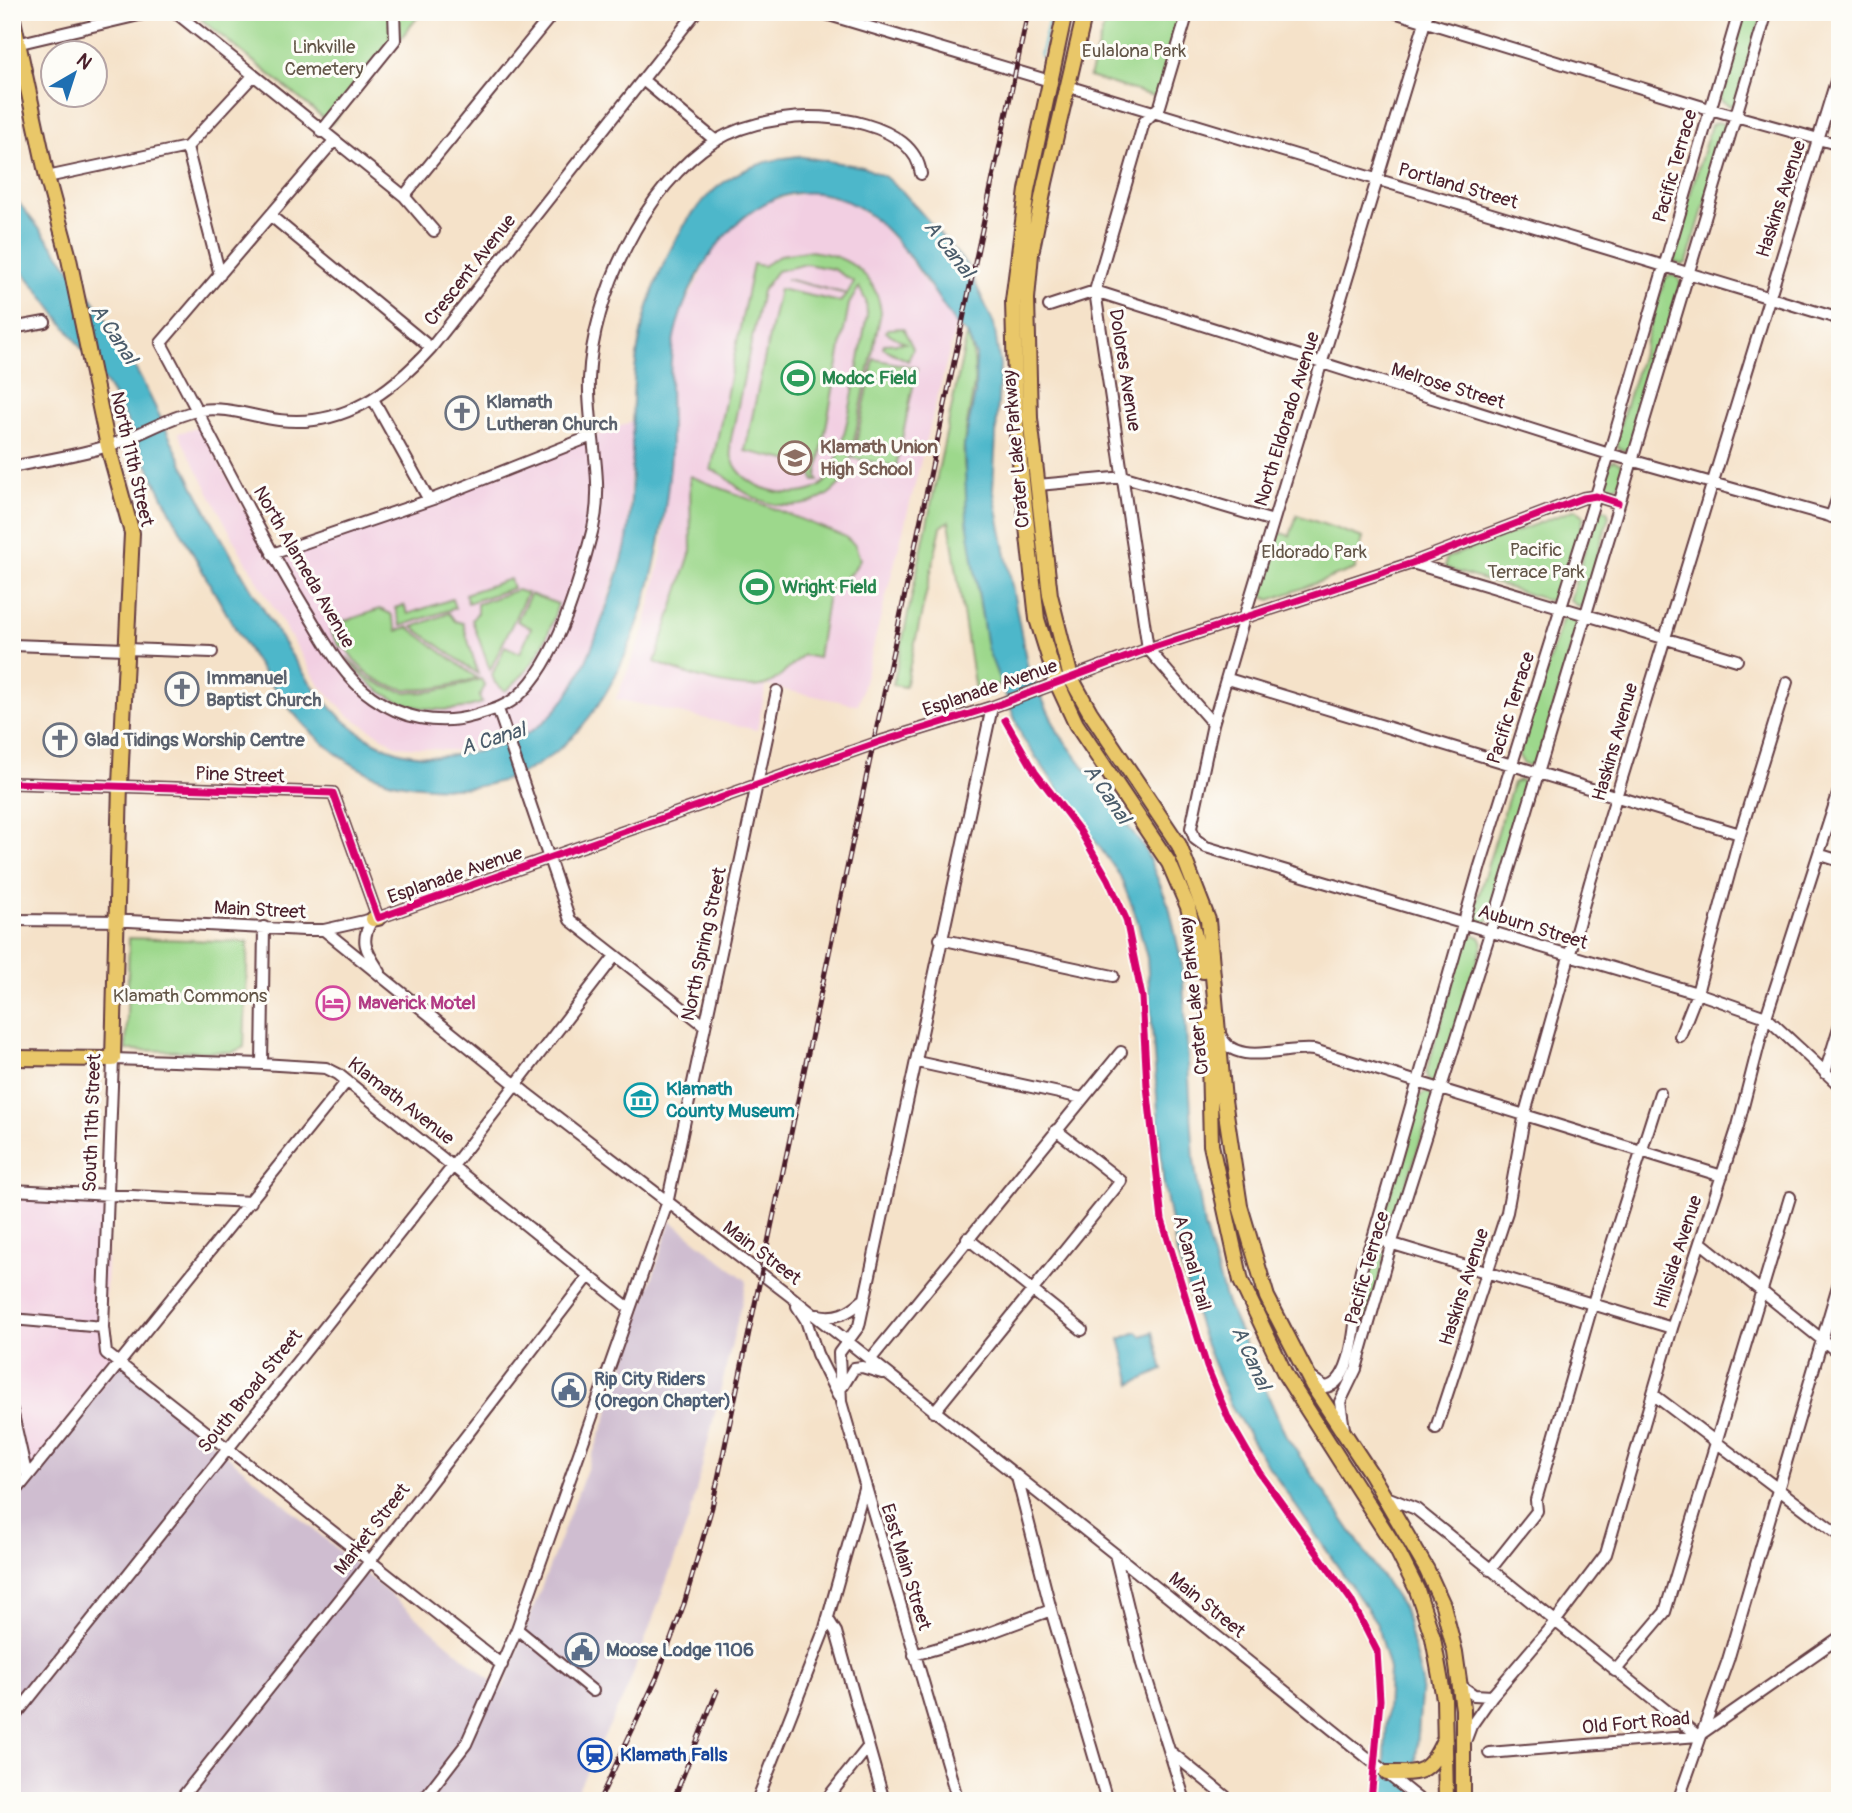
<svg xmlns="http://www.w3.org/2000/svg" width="1852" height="1813" font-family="Pangolin,sans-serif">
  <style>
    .built { fill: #f2cfe2 }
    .industrial { fill: #cfbdd0 }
    .green { fill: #9dd88c; stroke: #747c5c; stroke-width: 2; fill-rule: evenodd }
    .water { fill: #4db7ca; stroke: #4c6b7a; stroke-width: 2 }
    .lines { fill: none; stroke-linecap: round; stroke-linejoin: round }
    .stream { stroke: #4db7ca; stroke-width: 2.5 }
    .minor-casing { stroke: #643c43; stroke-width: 14 }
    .major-casing { stroke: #643c43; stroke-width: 18 }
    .minor { stroke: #fff; stroke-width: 10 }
    .major { stroke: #e9c769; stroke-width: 14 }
    .rail-casing { stroke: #4a1f2b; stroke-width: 5 }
    .rail { stroke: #fdfcf7; stroke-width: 2.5; stroke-dasharray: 8; stroke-linecap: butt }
    .cycleway-casing { stroke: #fdfcf7; stroke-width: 11 }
    .cycleway { stroke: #d6006c; stroke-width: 7 }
    .labels { text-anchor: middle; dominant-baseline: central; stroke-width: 6; stroke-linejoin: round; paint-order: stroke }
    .park-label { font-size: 19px; fill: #635648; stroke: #fdfcf7 }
    .street-label { font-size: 19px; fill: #4a1f2b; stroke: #fdfcf7 }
    .leisure-label { font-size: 19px; font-weight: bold; fill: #27864d; stroke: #fdfcf7; text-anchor: start }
    .worship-label { font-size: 19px; font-weight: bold; fill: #5b616d; stroke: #fdfcf7; text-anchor: start }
    .education-label { font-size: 19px; font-weight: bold; fill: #785e54; stroke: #fdfcf7; text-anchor: start }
    .hotel-label { font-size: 19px; font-weight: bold; fill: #b23c85; stroke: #fdfcf7; text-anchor: start }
    .culture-label { font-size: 19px; font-weight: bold; fill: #0d838f; stroke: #fdfcf7; text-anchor: start }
    .service-label { font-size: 19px; font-weight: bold; fill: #4e5e75; stroke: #fdfcf7; text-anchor: start }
    .transit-label { font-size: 19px; font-weight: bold; fill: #164399; stroke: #fdfcf7; text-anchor: start }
    .water-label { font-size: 21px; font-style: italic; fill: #4b5c6b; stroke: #fdfcf7 }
  </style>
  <rect width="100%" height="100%" fill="#fdfcf7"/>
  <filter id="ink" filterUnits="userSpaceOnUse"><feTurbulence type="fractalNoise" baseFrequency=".0143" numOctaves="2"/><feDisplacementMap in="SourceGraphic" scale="14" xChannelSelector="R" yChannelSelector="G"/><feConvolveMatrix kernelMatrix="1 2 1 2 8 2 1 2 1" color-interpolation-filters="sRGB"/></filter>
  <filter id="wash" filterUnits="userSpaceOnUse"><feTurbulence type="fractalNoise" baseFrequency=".00686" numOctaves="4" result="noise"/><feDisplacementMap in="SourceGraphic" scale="28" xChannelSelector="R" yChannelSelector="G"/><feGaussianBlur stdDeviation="1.57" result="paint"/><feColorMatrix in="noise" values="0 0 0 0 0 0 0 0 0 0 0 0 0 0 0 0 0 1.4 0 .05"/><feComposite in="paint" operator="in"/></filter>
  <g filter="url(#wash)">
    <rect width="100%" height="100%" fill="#f5e2c9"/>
    <path class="built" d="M810 192 848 202 877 222 902 249 956 325 858 705 766 686 757 730 616 699 645 628 662 551 670 462 669 381 675 331 681 313 714 248 728 231 766 202Z
      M633 421 627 540 585 668 566 700 530 734 497 748 458 751 397 746 348 715 320 686 241 553 178 433 200 427 271 559 370 527Z
      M12 1190 109 1197 104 1340 120 1364 12 1496Z"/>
    <path class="industrial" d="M671 1221 747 1281 690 1516 627 1690 572 1801H12V1499L120 1364 502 1690 607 1417Z"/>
    <path class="green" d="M192 12H422L331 124Z
      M1108 12H1183L1157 97 1089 77Z
      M1745 12H1763L1735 103 1730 106 1722 102 1720 96Z
      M1717 122 1724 124 1727 130 1687 262 1682 265 1674 262 1672 255 1711 125Z
      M806 251C844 253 876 272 881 312L847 474C825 510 781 514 746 493 732 485 726 473 711 470L753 264 763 266 781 255ZM806 264 833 269 854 282 847 294 786 279 847 294 840 302 779 289 745 451 810 465 814 481H819L817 476 849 304 859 287 866 301 867 315C860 349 845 462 825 482 810 497 782 495 763 488 744 480 730 466 730 444L762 291 777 271Z
      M1671 275 1678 277 1681 283 1632 446 1626 451 1618 448 1615 441 1665 278Z
      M903 328 913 348 908 361 883 348 884 344 905 343 886 332 887 329Z
      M967 334C984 377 968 402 964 445 962 465 968 489 970 509 975 569 978 628 1001 684L975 691 949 521 941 527 905 687 893 685Z
      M874 359 917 368 896 467 853 458Z
      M1614 460 1626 467C1621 482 1620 487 1604 491L1602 485 1609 464Z
      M690 476 844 536 855 545 860 559 853 571 828 593 818 658 803 655C793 664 782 677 770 683 745 696 679 672 655 662L691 551Z
      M1600 508 1607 510 1609 516 1583 605 1578 607 1570 600 1596 512Z
      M1576 509 1584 516 1560 604 1445 568 1446 558Z
      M1297 515 1363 538 1355 569 1270 600 1262 596 1261 591 1278 532 1290 536Z
      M510 579 513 588 468 603 465 594Z
      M517 590 527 593 490 670 472 620 477 613V604Z
      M530 594 558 604C548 640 535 668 505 691L495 683 492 675 505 646 520 653 531 628 517 621Z
      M452 599 455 608 401 626 395 608 404 605 408 614Z
      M380 609 391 614 397 631 408 627 477 678C427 694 378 701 346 648L340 647 330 630 335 622 348 620Z
      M449 613 455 621 463 623 478 674 413 627Z
      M1568 616 1575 619 1578 625 1537 762 1531 766 1523 763 1519 756 1562 620Z
      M346 657C352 661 358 670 365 675 402 703 441 692 481 679L485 686 479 697 482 703C429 721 377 702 346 657Z
      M1519 780 1526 782 1529 788 1489 920 1484 923 1476 920 1473 913 1513 783Z
      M1472 934 1480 937 1483 943 1442 1079 1436 1083 1428 1081 1426 1073 1466 938Z
      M129 938 248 942 244 1047 233 1052 126 1050Z
      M1425 1092 1431 1094 1434 1100 1388 1240 1381 1237 1379 1230 1420 1096Z
      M1377 1247 1386 1253 1362 1336 1359 1335 1366 1269Z"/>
    <path class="water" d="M798 156 863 167 884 176 902 191 967 265 994 324 1000 365 993 488 1028 669 1058 732 1145 849 1169 906 1182 964 1194 1160 1204 1227 1226 1301 1286 1436 1404 1609 1422 1682 1413 1801H1383L1389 1669 1376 1622 1262 1457 1229 1402 1203 1338 1177 1253 1163 1180 1147 958 1137 919 1120 876 1023 739 987 648 967 521 964 446 975 394 976 356 967 334 956 325C931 288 899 233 861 209 772 154 700 247 677 325 664 371 674 419 670 466 658 594 610 791 447 788 428 787 403 786 386 780 301 751 254 660 212 588 192 552 172 516 154 479 140 450 128 419 111 392 89 357 63 324 39 291 31 281 17 267 13 256 8 242 12 209 12 194 46 238 82 281 112 328 144 379 168 435 195 489 222 541 252 591 282 640 319 701 365 762 444 756 542 748 572 707 602 620 611 594 622 567 627 540 635 488 630 434 634 381 639 315 670 219 727 180 749 165 772 159 798 156Z
      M1137 1332 1141 1336 1153 1332 1163 1370 1132 1384 1120 1339Z"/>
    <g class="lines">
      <path class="stream" d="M1040 57 1051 12"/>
    </g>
  </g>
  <g filter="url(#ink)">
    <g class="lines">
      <defs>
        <path id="minor" d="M175 12 404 196 434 231
          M819 12 1050 81
          M1188 12 1160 106 1144 122 1095 291 1148 649 1213 724
          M1394 12 1703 107 1840 145
          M1428 12 1244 618 1213 724 1191 828 1195 839 1206 847 1697 993 1766 1017 1840 1086
          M12 45 152 12
          M644 81 716 141
          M1067 86 1840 319
          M321 132 395 40 394 12
          M333 142 161 343C210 433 254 525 307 612 325 642 343 677 372 697 401 718 438 726 473 716 489 711 506 707 518 696 558 661 580 579 593 528 605 479 587 429 589 379 592 298 644 185 715 141 735 129 761 122 783 119 825 112 914 122 921 174
          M187 147 220 275
          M47 177 187 147 253 76
          M404 196 554 12
          M271 216 431 348
          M1049 306 1095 291 1609 454 1840 519
          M12 328 45 322
          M373 399 429 500
          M12 467C45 460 80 455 111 445 141 435 170 416 201 410 227 406 254 417 279 420 343 428 391 392 431 348L696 12
          M1038 485 1125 477 1273 521
          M1831 517 1840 491
          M272 554 433 499 592 436
          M1412 563 1737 660
          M12 645 212 652
          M1228 679 1740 834
          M498 709 570 920 704 1025
          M12 783 333 793 378 918 879 742 992 707 1148 649 1412 563 1583 498 1596 496 1618 503
          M1821 855 1840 861
          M373 919C358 941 367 952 380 972
          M12 920 129 921 304 930H324L373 919
          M324 930 526 1093 789 1295 1115 1554 1421 1801
          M940 939 1113 976
          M1220 1034C1233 1069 1286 1046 1314 1050L1722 1176
          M1680 1036 1697 993 1740 834 1787 682
          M917 1062 1082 1098
          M262 1064 264 927
          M1825 1073 1840 1024
          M12 1190 251 1202
          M967 1238 1082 1330
          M1373 1238 1672 1328
          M1700 1242 1840 1354
          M797 1306 806 1320 817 1354 838 1396
          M818 1315C836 1319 849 1313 862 1301
          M12 1319 103 1327 106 1353 502 1665
          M103 1327 113 1059 262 1064 326 1068 338 1074 630 1309
          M870 1360 1121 1052
          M1309 1376 1325 1387C1357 1384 1356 1300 1360 1274 1362 1262 1369 1250 1373 1238L1480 866 1609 454 1739 12
          M843 1386 854 1368 862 1367 882 1373
          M1654 1395 1840 1536
          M12 1410 27 1477
          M934 1412 1121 1181 1056 1130
          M1436 1428 1507 1212 1525 1113 1590 882 1840 68
          M1344 1429 1340 1402 1356 1369 1391 1245 1490 933 1767 12
          M1017 1477 1051 1610 1107 1801
          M12 1496 347 1081
          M1384 1496 1416 1509 1698 1736
          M1115 1554 1142 1664 1185 1801
          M1490 1570 1537 1511 1536 1500 1592 1306 1660 1093
          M828 1619 836 1632 884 1801
          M517 1629 593 1691
          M914 1655 984 1635 1051 1610
          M1615 1671 1665 1612 1790 1197
          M1460 1685 1474 1695 1492 1696
          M12 1720 453 1166 615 956
          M1465 1742 1471 1726 1492 1696 1554 1623 1606 1554 1672 1328 1738 1126 1766 1017 1840 788
          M1172 1753 1231 1801
          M1489 1753 1698 1736 1840 1637
          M179 1801 360 1574 589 1276
          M422 1801 466 1744 517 1629 667 1204 777 691
          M757 1801 825 1628 864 1488
          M825 1801 868 1747
          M958 1801 841 1402 839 1353 859 1326 992 707
          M1678 1801 1728 1660 1840 1279"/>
        <path id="major" d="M1065 12 1027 190 1013 301 1016 425 1037 619 1057 683 1076 724 1169 863 1188 907 1203 971
          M1085 12 1045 183 1031 254 1027 299 1030 418 1050 595 1071 678 1090 712 1179 845 1208 920 1224 1100 1240 1206 1267 1297 1313 1386 1371 1474 1427 1570 1443 1605 1455 1652 1463 1709V1801
          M12 15 47 177 68 254 108 446 132 533 120 784 113 1059 12 1058
          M373 919 378 918
          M1208 1016 1211 1145 1241 1281 1286 1376 1397 1550 1417 1590 1433 1638 1444 1699 1446 1801
          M1387 1773C1420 1773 1428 1775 1443 1742"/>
      </defs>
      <use href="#minor" class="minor-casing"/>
      <use href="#major" class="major-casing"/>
      <use href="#minor" class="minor"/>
      <use href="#major" class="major"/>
      <defs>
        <path id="rail" d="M599 1801 657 1677 684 1604 712 1507 1028 12
          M673 1801 717 1691"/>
      </defs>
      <use href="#rail" class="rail-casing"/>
      <use href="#rail" class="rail"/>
      <defs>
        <path id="cycleway" d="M1005 720 1035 772 1080 831 1108 879 1126 919 1142 997 1147 1086 1162 1220 1207 1367 1229 1420 1259 1472 1351 1600 1377 1651 1380 1700 1371 1801
          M12 783 333 793 378 918 879 742 992 707 1148 649 1412 563 1583 498 1596 496 1618 503"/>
      </defs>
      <use href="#cycleway" class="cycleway-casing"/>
      <use href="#cycleway" class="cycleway"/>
    </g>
  </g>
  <defs>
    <symbol id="stadium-ring" viewBox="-11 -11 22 22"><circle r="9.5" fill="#fdfcf7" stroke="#2e9e5b" stroke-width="1.5"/><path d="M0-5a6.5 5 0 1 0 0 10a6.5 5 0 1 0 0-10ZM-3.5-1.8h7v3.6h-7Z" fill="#2e9e5b"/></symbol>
    <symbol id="church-ring" viewBox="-11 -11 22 22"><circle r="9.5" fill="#fdfcf7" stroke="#6b7280" stroke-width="1.5"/><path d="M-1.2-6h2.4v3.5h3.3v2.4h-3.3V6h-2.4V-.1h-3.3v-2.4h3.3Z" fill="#6b7280"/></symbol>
    <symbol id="school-ring" viewBox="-11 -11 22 22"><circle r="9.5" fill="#fdfcf7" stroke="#8d6e63" stroke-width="1.5"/><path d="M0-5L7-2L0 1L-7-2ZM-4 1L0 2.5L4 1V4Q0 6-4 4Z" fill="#8d6e63"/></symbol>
    <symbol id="hotel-ring" viewBox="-11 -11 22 22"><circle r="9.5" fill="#fdfcf7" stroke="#d1479c" stroke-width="1.5"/><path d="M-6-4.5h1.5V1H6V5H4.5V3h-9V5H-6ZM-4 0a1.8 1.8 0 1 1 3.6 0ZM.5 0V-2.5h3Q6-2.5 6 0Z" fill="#d1479c"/></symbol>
    <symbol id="museum-ring" viewBox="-11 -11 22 22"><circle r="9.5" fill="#fdfcf7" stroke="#0f9aa8" stroke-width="1.5"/><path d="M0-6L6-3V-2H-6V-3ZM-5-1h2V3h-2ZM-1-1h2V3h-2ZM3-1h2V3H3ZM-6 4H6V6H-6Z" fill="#0f9aa8"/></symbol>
    <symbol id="civic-ring" viewBox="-11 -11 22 22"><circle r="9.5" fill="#fdfcf7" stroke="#5c6f8a" stroke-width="1.5"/><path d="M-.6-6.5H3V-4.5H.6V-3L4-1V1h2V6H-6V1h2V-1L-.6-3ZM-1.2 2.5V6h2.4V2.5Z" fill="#5c6f8a"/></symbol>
    <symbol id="station-ring" viewBox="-11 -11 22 22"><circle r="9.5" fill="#fdfcf7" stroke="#1a4fb4" stroke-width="1.5"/><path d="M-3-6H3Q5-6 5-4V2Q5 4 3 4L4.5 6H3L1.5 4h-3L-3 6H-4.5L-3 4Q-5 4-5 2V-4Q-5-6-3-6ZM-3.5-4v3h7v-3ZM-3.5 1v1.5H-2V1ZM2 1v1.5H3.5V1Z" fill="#1a4fb4"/></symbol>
  </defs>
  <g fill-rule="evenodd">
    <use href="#stadium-ring" x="779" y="359" width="38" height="38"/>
    <use href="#church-ring" x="443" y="394" width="38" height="38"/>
    <use href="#school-ring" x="776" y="439" width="38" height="38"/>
    <use href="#stadium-ring" x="738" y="568" width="38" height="38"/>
    <use href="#church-ring" x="163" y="670" width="38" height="38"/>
    <use href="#church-ring" x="41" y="721" width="38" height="38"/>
    <use href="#hotel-ring" x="314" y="984" width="38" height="38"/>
    <use href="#museum-ring" x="622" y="1081" width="38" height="38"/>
    <use href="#civic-ring" x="550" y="1371" width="38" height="38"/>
    <use href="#civic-ring" x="563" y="1631" width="38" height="38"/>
    <use href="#station-ring" x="576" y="1736" width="38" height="38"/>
  </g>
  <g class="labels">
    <g class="park-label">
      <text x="324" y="47">Linkville<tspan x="324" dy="22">Cemetery</tspan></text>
      <text x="1134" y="51">Eulalona Park</text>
      <text x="1536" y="550">Pacific<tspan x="1536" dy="22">Terrace Park</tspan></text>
      <text x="1314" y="552">Eldorado Park</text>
      <text x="190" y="996">Klamath Commons</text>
    </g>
    <g class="street-label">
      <text transform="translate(1675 166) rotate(-74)">Pacific Terrace</text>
      <text transform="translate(1458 186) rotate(16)">Portland Street</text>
      <text transform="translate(1781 199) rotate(-72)">Haskins Avenue</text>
      <text transform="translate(470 270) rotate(-52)">Crescent Avenue</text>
      <text transform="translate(1125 370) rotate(81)">Dolores Avenue</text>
      <text transform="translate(1448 386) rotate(17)">Melrose Street</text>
      <text transform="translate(1287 419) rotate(-73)">North Eldorado Avenue</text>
      <text transform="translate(1016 449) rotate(-95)">Crater Lake Parkway</text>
      <text transform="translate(132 459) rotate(77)">North 11th Street</text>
      <text transform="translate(304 567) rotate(60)">North Alameda Avenue</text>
      <text transform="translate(990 688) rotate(-19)">Esplanade Avenue</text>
      <text transform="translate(1511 708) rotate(-72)">Pacific Terrace</text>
      <text transform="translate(1615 742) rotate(-74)">Haskins Avenue</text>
      <text transform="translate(240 775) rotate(2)">Pine Street</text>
      <text transform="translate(455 875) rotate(-19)">Esplanade Avenue</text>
      <text transform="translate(260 910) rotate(3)">Main Street</text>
      <text transform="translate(1533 927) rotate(17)">Auburn Street</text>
      <text transform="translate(704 944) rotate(-78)">North Spring Street</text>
      <text transform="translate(1194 996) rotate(-96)">Crater Lake Parkway</text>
      <text transform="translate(401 1101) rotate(38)">Klamath Avenue</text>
      <text transform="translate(92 1123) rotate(-88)">South 11th Street</text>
      <text transform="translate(1678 1252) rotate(-72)">Hillside Avenue</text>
      <text transform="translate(762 1253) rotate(37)">Main Street</text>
      <text transform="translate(1192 1263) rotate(75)">A Canal Trail</text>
      <text transform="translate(1367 1268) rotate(-74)">Pacific Terrace</text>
      <text transform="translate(1464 1287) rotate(-72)">Haskins Avenue</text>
      <text transform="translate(250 1391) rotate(-51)">South Broad Street</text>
      <text transform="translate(372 1529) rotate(-52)">Market Street</text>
      <text transform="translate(906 1567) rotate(73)">East Main Street</text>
      <text transform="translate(1207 1605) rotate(39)">Main Street</text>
      <text transform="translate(1636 1723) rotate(-5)">Old Fort Road</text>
    </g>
    <g class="leisure-label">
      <text x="822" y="378">Modoc Field</text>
      <text x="782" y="587">Wright Field</text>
    </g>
    <g class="worship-label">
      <text x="486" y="402">Klamath<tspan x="486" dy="22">Lutheran Church</tspan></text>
      <text x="206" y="678">Immanuel<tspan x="206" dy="22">Baptist Church</tspan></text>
      <text x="84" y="740">Glad Tidings Worship Centre</text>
    </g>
    <g class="education-label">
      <text x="820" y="447">Klamath Union<tspan x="820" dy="22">High School</tspan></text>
    </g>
    <g class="hotel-label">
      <text x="358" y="1003">Maverick Motel</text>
    </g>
    <g class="culture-label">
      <text x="666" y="1089">Klamath<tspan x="666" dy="22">County Museum</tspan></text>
    </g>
    <g class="service-label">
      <text x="594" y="1379">Rip City Riders<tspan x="594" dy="22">(Oregon Chapter)</tspan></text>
      <text x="606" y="1650">Moose Lodge 1106</text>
    </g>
    <g class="transit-label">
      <text x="620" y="1755">Klamath Falls</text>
    </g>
    <g class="water-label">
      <text transform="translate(949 249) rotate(52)">A Canal</text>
      <text transform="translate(114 334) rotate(57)">A Canal</text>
      <text transform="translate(493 739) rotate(-17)">A Canal</text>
      <text transform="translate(1107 794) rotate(56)">A Canal</text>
      <text transform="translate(1251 1358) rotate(66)">A Canal</text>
    </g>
  </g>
  <rect width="1852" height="1813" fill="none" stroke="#fdfcf7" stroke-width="42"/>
  <g transform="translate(74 74) rotate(39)"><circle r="33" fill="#fdfcf7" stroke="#b5a4a5" stroke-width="2"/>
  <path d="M0-5L12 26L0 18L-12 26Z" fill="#1f6fb2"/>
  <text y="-10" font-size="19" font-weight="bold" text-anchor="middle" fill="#4a1f2b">N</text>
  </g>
</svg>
